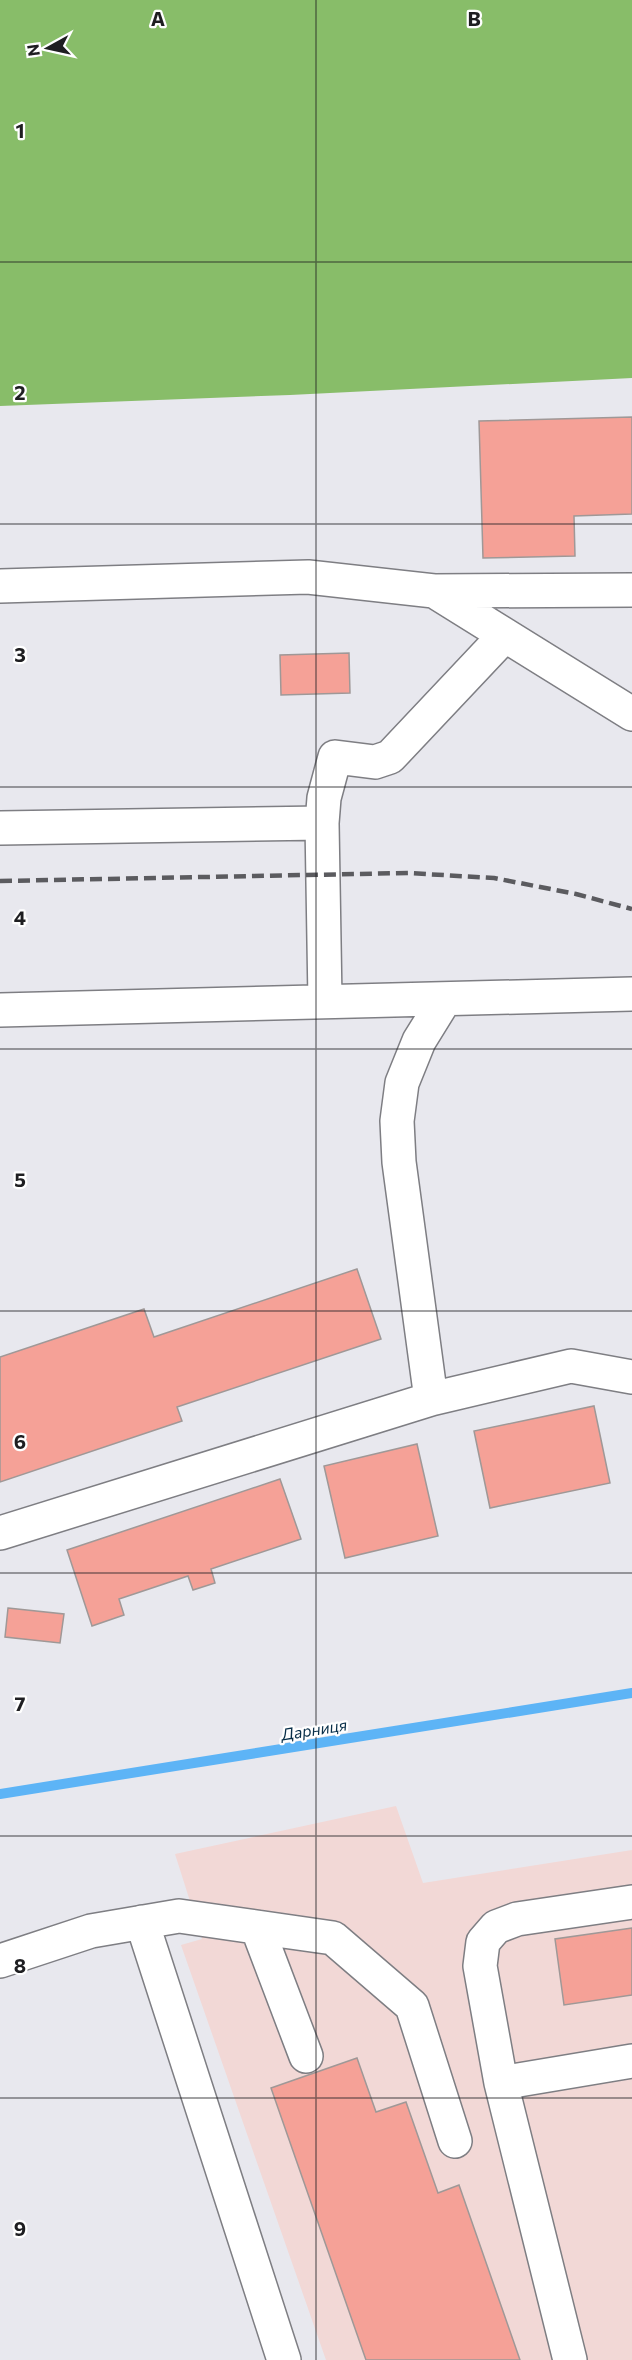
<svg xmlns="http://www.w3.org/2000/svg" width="632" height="2360" font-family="Commissioner,sans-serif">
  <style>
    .industrial { fill: #f2d8d6 }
    .forest { fill: #88bd69 }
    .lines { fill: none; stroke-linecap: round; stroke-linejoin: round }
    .stream { stroke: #5db4f6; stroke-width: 10 }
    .building { fill: #f5a197; stroke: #9f9897; stroke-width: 1.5 }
    .minor-casing { stroke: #7e7e83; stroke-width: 36 }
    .minor { stroke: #fff; stroke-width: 33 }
    .rail { stroke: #5b5b5f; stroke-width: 4.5; stroke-dasharray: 12 6; stroke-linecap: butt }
    .grid { fill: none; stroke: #1e1e21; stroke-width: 1.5; stroke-opacity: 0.55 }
    .labels { text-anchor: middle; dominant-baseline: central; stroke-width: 4.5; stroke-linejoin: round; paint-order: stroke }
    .water-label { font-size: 16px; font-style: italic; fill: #092f49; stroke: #fff }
    .grid-label { font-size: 20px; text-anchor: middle; font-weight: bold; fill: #1e1e21; stroke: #fff; stroke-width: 4.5; stroke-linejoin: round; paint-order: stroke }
  </style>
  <rect width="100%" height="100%" fill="#e8e8ee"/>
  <path class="industrial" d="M396 1806 423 1883 632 1850V2360H326L181 1945 202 1939 175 1854Z"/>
  <path class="forest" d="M0 0H632V378L290 395 0 406Z"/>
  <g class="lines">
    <path class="stream" d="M0 1794 632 1693"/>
  </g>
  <path class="building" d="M632 417V514L574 516 575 556 483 558 479 421Z
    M349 653 350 693 281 695 280 655Z
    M357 1269 381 1339 177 1407 182 1421 0 1482V1357L144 1309 154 1337Z
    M594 1406 610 1483 490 1508 474 1431Z
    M417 1444 438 1536 345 1558 324 1466Z
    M280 1479 301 1539 211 1569 215 1583 193 1590 188 1576 119 1599 124 1615 92 1626 67 1550Z
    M8 1608 64 1614 60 1643 5 1637Z
    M632 1928V1995L564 2005 555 1939Z
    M357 2058 376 2112 406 2102 438 2193 459 2185 520 2360H366L271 2088Z"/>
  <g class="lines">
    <defs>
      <path id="minor" d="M0 586 308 577 434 591 632 714
        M434 591 632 590
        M0 828 322 823
        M325 1001 322 823 324 798 335 757 375 762 390 757 505 635
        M0 1010 632 994
        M431 1399 571 1366 632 1377
        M0 1533 431 1399 399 1162 397 1121 402 1083 419 1041 445 999
        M142 1922 284 2360
        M257 1927 306 2056
        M0 1961 91 1931 179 1916 333 1938 412 2006 455 2141
        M501 2083 632 2061
        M570 2360 501 2083 480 1966 483 1942 496 1927 517 1919 632 1902"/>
    </defs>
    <use href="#minor" class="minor-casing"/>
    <use href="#minor" class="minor"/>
    <path class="rail" d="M0 881 408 873 494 878 576 894 632 909"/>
  </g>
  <path class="grid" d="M316 0V2360M0 262H632M0 524H632M0 787H632M0 1049H632M0 1311H632M0 1573H632M0 1836H632M0 2098H632"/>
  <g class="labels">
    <g class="water-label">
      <text transform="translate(314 1729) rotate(-9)">Дарниця</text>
    </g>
  </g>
  <g class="grid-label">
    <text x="158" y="26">A</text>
    <text x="474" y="26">B</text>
    <text x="20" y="138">1</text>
    <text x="20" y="400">2</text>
    <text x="20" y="662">3</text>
    <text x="20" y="925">4</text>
    <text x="20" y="1187">5</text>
    <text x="20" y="1449">6</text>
    <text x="20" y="1711">7</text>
    <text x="20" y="1973">8</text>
    <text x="20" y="2236">9</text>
  </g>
  <g transform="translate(48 48) rotate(262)" stroke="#ffffff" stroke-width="4.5" paint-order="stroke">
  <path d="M0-4.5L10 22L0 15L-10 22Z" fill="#1e1e21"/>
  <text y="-9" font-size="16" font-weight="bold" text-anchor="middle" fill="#1e1e21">N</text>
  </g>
</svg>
